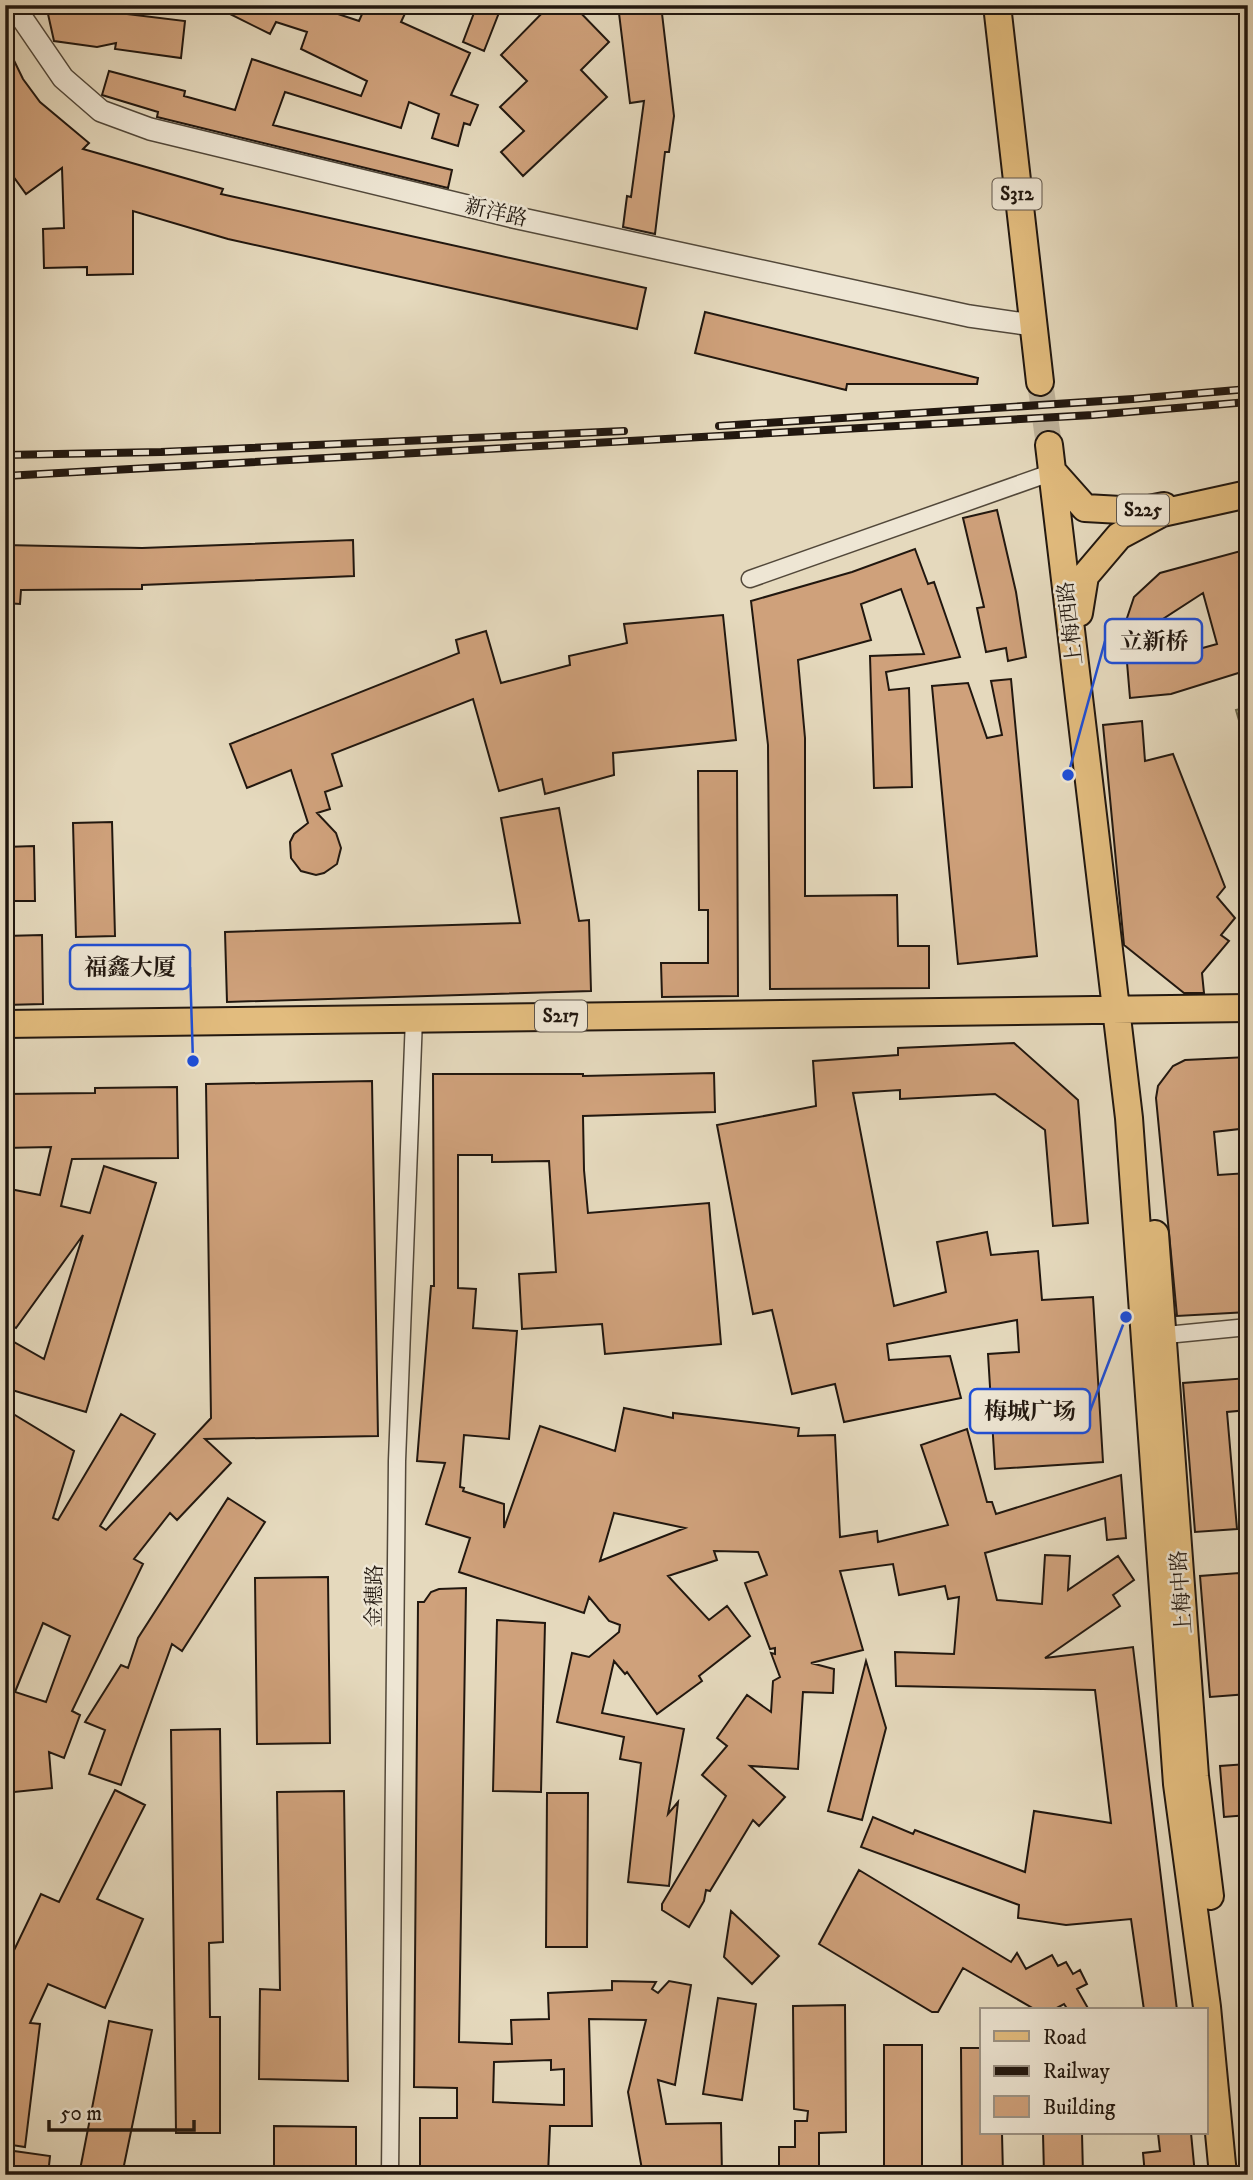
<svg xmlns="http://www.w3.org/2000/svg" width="1253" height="2180" font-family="'IM FELL DW Pica','Noto Serif SC',serif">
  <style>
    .green { fill: #babe8d; stroke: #6e6a4e; stroke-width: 2 }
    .building { fill: #cfa17b; stroke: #21170f; stroke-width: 2; fill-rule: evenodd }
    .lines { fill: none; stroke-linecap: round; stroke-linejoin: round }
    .primary-tunnel { stroke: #beb29a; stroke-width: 26; stroke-dasharray: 26 13; stroke-linecap: butt }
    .minor-casing { stroke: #52483a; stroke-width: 19 }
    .tertiary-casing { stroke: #52483a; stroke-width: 24 }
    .primary-casing { stroke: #21170f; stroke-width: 30 }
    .minor { stroke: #eee6d4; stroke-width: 16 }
    .tertiary { stroke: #eee6d4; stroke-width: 21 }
    .primary { stroke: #e2bc7e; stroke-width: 26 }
    .rail-casing { stroke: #21170f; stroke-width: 8 }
    .rail { stroke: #eee6d4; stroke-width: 5; stroke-dasharray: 16; stroke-linecap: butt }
    .labels { text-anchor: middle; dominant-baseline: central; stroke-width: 5; stroke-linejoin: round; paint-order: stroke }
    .shield { fill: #eee6d4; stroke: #5e554a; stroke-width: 2 }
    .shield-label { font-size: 19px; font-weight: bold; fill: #21170f }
    .street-label { font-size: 21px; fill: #21170f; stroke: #eee6d4 }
    .leader { fill: none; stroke: #1d4ed8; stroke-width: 2.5 }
    .callout-dot { fill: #1d4ed8; stroke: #eee6d4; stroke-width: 2.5 }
    .callout { fill: #eee6d4; stroke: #1d4ed8; stroke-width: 2.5 }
    .callout-label { font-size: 23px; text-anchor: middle; font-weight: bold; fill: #21170f }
  </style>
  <rect width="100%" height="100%" fill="#e5d9bd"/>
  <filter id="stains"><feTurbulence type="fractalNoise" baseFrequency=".00286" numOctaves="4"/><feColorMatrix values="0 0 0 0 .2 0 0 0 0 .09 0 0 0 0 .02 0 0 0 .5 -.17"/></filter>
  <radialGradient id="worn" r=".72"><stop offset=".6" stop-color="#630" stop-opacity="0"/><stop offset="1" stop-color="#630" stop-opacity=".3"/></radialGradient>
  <path class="green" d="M1248 707V752L1236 710Z"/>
  <path class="building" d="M46 5H109L111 12 185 21 181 58 115 49 116 43 97 47 54 41Z
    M212 5H311L359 21 366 5H409L401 22 470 53 451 95 478 105 470 125 464 123 458 146 432 138 439 114 409 102 401 128 285 92 273 125 452 170 448 188 157 117 158 112 102 95 109 71 185 91 184 96 235 110 252 59 361 96 367 81 301 49 307 32 276 22 270 34Z
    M477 5H502L484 51 463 42Z
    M550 5H573L609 42 581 70 607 97 523 176 501 152 524 131 500 107 527 81 501 55Z
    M618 5H661L674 116 669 152H665L655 234 623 227 627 196 631 197 644 101 630 103Z
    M5 42 23 79 40 102 89 143 83 149 223 189 221 194 646 288 637 329 228 239 133 211V274L87 275V267L44 268 43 229 64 228 62 168 26 194 5 165Z
    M705 312 978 378 977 384H847L846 390 695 353Z
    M997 510 1016 592 1026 657 1008 661 1006 648 986 652 977 608 984 607 963 518Z
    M353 540 354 576 142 585V589L21 590 20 604 5 603V545L142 548Z
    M915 549 928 584 934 582 960 657 886 672 889 690 909 688 912 787 874 788 870 656 924 654 901 589 861 604 871 640 798 660 805 738V896L897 895 898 946H929V988L770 989 768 745 751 601 852 572Z
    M1248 549V670L1171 694 1130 698 1124 627 1134 597 1160 573ZM1203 593 1217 644 1163 659 1160 626 1163 619Z
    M723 615 736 740 613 753 614 775 545 794 542 779 499 791 473 699 332 754 342 786 325 792 330 809 317 813 336 833 341 848 337 864 324 873 316 875 301 871 291 858 290 842 294 834 308 823 291 770 247 788 230 744 459 653 456 640 486 631 501 683 570 665 569 656 627 643 624 624Z
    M1011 679 1037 956 958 964 932 686 968 683 987 738 1002 735 991 681Z
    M1142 721 1145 761 1173 754 1225 887 1217 897 1235 918 1221 935 1229 941 1202 973 1204 993H1184L1124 945 1103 725Z
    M698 771H737L738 996 662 997 661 963H708V910H699Z
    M559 808 579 921 589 920 591 991 227 1002 225 932 520 923 501 818Z
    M112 822 115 936 76 937 73 823Z
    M34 846 35 901H5V847Z
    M42 935 43 1004 5 1005V936Z
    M1014 1043 1078 1100 1088 1223 1053 1226 1045 1130 995 1094 900 1099V1090L853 1093 894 1306 946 1292 937 1242 987 1232 991 1255 1038 1251 1042 1300 1093 1297 1103 1462 995 1469 988 1354 1019 1352 1017 1320 887 1344 889 1360 950 1356 961 1398 844 1422 835 1384 792 1394 772 1310 753 1314 717 1125 816 1106 813 1061 898 1055V1048Z
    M1248 1057V1128L1214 1132 1218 1175 1248 1173V1312L1177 1316 1156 1098 1158 1086 1173 1066 1185 1060Z
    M714 1073 715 1112 583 1116 584 1170 588 1213 709 1203 721 1344 605 1354 602 1324 522 1329 519 1274 556 1272 549 1161 492 1162V1155H458V1288L476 1289 473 1328 517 1331 509 1439 464 1435 460 1487 464 1488 463 1491 504 1504V1528L540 1426 615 1451 624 1408 673 1418V1413L799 1428 798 1436 835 1435 840 1537 877 1531 878 1542 948 1525 921 1445 967 1429 987 1502H992L996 1514 1121 1475 1126 1538 1107 1540 1105 1518 985 1553 997 1600 1042 1604 1045 1555 1070 1556 1068 1590 1118 1556 1134 1580 1113 1595 1120 1606 1045 1658 1133 1647 1177 2010H1144L1131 1919 1066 1925 1018 1918 1019 1905 861 1847 873 1817 913 1834 915 1830 1025 1872 1034 1811 1111 1823 1095 1690 896 1686 895 1652 954 1654 959 1597 948 1599 945 1586 899 1595 893 1564 840 1571 863 1650 811 1663 834 1669 833 1693 803 1692 798 1769 750 1766 785 1797 759 1826 753 1820 710 1891 706 1890 704 1901 689 1927 662 1910V1904L726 1796 702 1775 727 1746 717 1738 747 1695 771 1712 773 1681 780 1677 771 1653 775 1654V1648L770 1649 745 1583 767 1575 758 1552 714 1551 717 1560 668 1576 709 1620 727 1606 750 1636 699 1676 702 1681 657 1714 627 1672 625 1674 614 1661 602 1713 684 1729 668 1814 678 1802 669 1886 628 1882 641 1763 620 1759 624 1737 557 1722 572 1653 589 1657 619 1632 620 1625 609 1621 589 1597 584 1613 459 1572 470 1538 426 1524 445 1463 417 1461 431 1286H434L433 1074H583V1076ZM614 1513 685 1528 600 1561Z
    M372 1081 378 1436 205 1439 231 1463 177 1520 170 1513 134 1559 143 1564 72 1711 80 1715 64 1758 49 1752 52 1788 5 1793V1409L74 1451 53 1518 58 1520 121 1414 155 1434 100 1526 106 1530 211 1418 206 1084ZM43 1623 70 1636 46 1702 15 1692Z
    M177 1087 178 1158 72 1159 61 1206 90 1213 104 1166 156 1183 86 1412 5 1388V1337L44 1359 83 1235 16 1328 5 1321V1188L40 1195 51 1147 5 1148V1094L95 1093V1088Z
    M1248 1378V1410L1227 1412 1237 1529 1195 1532 1183 1383Z
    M228 1498 265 1522 182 1651 172 1644 121 1785 89 1774 105 1730 85 1722 121 1665 128 1668 138 1638Z
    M1239 1573 1248 1694 1210 1697 1200 1576Z
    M328 1577 330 1743 257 1744 255 1578Z
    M466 1588 459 2042 512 2044 511 2020 549 2019 548 1993 612 1990V1981L656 1982 652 1989 658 1993 669 1981 691 1985 675 2085 658 2080 666 2124 721 2123 722 2175H643L628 2092 646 2020 589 2019 592 2126H550L548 2175H420V2118H457V2088L414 2087 418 1602H424L431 1592 439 1589ZM551 2060V2070L564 2069V2105L493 2102 494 2062Z
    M497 1620 545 1623 541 1792 493 1791Z
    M866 1661 886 1728 862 1820 828 1811Z
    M220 1729 223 1942 209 1943 210 2017H220V2133H176L171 1730Z
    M1247 1764 1248 1815 1224 1817 1220 1766Z
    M115 1790 145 1805 97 1899 143 1919 105 2008 48 1984 30 2023 40 2024 25 2147 5 2144V2028L8 2002 5 2000V1969L41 1894 59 1902Z
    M344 1791 348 2081 259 2079 260 1989 280 1990 277 1792Z
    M547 1793H588L587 1947H546Z
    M859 1870 1011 1962 1017 1953 1026 1969 1052 1955 1058 1966 1066 1962 1073 1974 1080 1970 1087 1984 1077 1989 1089 2010H1068L1064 2004 1053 2010H1036L963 1968 938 2012H932L819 1944Z
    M731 1911 779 1956 752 1984 724 1957Z
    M718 1998 756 2004 742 2100 703 2094Z
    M845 2005 846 2132 819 2133V2175H779V2147H795V2121H807L808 2111 794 2109 793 2006Z
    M109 2021 152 2030 122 2175H79Z
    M884 2045H922V2175H884Z
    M961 2048H982V2133H1002L1003 2175H962Z
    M274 2126 356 2127V2175H274Z
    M1043 2133H1082L1083 2175H1044Z
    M1158 2133H1191L1195 2175H1145L1143 2153 1160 2151Z
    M14 2151 50 2156 48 2175H11Z"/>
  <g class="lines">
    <path class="primary-tunnel" d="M1040 382 1049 445"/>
    <defs>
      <path id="minor" d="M750 579 1053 472
        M1156 1336 1248 1327
        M390 2175 397 1461 414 1018"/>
      <path id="tertiary" d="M13 5 63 78 101 111 150 129 513 217 969 316 1032 325"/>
      <path id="primary" d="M997 5 1040 382
        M1049 445 1129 1118 1177 1784 1207 2007 1223 2175
        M1053 472 1085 508 1139 511 1164 506
        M1079 613 1085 576 1119 536 1162 513 1248 494
        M5 1024 1248 1008
        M1155 1234 1195 1776 1210 1896"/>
    </defs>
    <use href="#minor" class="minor-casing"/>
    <use href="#tertiary" class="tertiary-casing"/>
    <use href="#primary" class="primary-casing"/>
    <use href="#minor" class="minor"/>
    <use href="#tertiary" class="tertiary"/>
    <use href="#primary" class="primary"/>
    <defs>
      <path id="rail" d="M719 426 1133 399 1248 389
        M5 455 161 452 624 431
        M5 476 1093 415 1248 402"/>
    </defs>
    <use href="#rail" class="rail-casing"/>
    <use href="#rail" class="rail"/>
  </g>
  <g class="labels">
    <g class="shield">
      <rect x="992.5" y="178.5" width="49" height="31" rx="5"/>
      <rect x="1117" y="494.5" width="52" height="31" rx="5"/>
      <rect x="535" y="1000.5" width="52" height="31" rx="5"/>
    </g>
    <g class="shield-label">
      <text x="1017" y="194">S312</text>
      <text x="1143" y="510">S225</text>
      <text x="561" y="1016">S217</text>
    </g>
    <g class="street-label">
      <text transform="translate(496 213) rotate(13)">新洋路</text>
      <text transform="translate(1071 623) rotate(-97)">上梅西路</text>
      <text transform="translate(1182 1592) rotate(-94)">上梅中路</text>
      <text transform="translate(375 1596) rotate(-89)">金穗路</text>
    </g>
  </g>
  <path class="leader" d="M1068 775L1105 641M193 1061L190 967M1126 1317L1090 1411"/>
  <g class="callout-dot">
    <circle cx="1068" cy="775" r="7"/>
    <circle cx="193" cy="1061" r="7"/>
    <circle cx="1126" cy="1317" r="7"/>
  </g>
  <g class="callout">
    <rect x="1105" y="619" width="97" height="44" rx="7"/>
    <rect x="70" y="945" width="120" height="44" rx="7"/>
    <rect x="970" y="1389" width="120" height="44" rx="7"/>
  </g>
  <g class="callout-label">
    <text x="1154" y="649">立新桥</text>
    <text x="130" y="975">福鑫大厦</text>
    <text x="1030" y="1419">梅城广场</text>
  </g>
  <rect width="1253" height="2180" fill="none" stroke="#e5d9bd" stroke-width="28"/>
  <rect x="7" y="7" width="1239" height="2166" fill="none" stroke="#21170f" stroke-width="3.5"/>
  <rect x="14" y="14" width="1225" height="2152" fill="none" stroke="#21170f" stroke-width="2"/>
  <rect x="980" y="2008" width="228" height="126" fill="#eee6d4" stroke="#9c9385" stroke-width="2"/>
  <rect x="994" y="2031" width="35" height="10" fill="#e2bc7e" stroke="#9c9385" stroke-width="2"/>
  <text x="1043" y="2044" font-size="21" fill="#21170f">Road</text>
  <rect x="994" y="2066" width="35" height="10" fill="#21170f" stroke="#9c9385" stroke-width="2"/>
  <text x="1043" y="2078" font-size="21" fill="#21170f">Railway</text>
  <rect x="994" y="2096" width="35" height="21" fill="#cfa17b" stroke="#9c9385" stroke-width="2"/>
  <text x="1043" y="2114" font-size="21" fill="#21170f">Building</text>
  <path d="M49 2120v10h145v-10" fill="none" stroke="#21170f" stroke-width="3.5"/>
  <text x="60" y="2120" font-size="21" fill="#21170f" stroke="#eee6d4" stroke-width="5" paint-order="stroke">50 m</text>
  <rect width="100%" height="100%" filter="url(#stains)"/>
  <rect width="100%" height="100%" fill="url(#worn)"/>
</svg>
